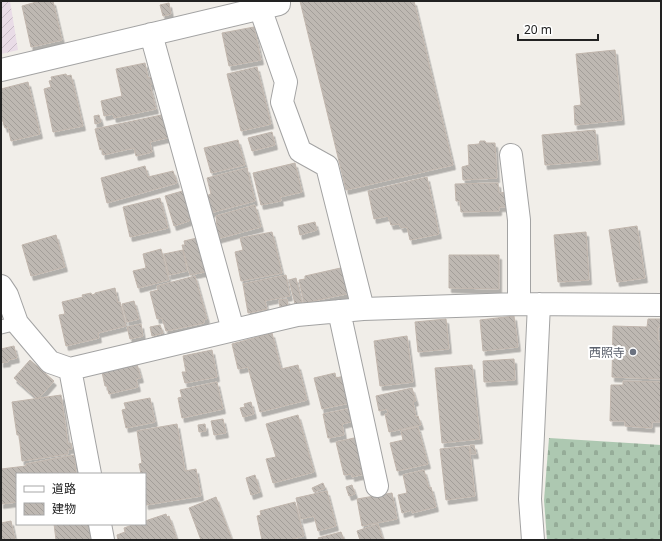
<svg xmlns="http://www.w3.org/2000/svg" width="662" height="541" font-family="'Noto Sans','Noto Sans JP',sans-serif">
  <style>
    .industrial { fill: url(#industrial-furrows) }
    .cemetery { fill: url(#cemetery-stones) }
    .building { fill: url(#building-back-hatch); stroke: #c1b6ad; filter: url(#shadow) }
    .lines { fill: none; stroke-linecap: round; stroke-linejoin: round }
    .lane-casing { stroke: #a3a3a3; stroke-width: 15 }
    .street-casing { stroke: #a3a3a3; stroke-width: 24 }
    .lane { stroke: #fff; stroke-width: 13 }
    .street { stroke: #fff; stroke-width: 22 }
    .worship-dot { fill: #6b7280; stroke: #fff; stroke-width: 1.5 }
    .labels { text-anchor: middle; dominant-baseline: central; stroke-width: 4; stroke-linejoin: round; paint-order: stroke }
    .worship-label { font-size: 12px; fill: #5b616d; stroke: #fff; text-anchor: end }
  </style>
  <defs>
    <pattern id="industrial-furrows" width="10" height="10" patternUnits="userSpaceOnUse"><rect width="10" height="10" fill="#e9dce7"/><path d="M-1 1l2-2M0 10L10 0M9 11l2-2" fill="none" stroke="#c8bcc6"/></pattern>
    <pattern id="cemetery-stones" width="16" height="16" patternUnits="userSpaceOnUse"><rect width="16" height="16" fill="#adc8b1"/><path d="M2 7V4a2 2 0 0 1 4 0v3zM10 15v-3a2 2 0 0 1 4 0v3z" fill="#95ac98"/></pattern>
    <pattern id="building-back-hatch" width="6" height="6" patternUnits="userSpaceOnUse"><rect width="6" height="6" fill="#beb8b2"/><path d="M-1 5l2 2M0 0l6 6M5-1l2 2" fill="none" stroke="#a39e99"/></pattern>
    <filter id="shadow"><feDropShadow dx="2.5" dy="4.5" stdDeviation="0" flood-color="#0004"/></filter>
  </defs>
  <rect width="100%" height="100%" fill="#f1eee9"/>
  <path class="industrial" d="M1 1H10L18 50 1 54Z"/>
  <path class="cemetery" d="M549 438 661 445V540H547L544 500Z"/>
  <path class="building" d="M40 1H53L62 40 31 47 22 6Z
    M300 1H414L453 165 346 190Z
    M169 3 171 14 163 16 160 5Z
    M254 27 261 60 229 66 222 33Z
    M615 50 622 120 575 125 574 106 581 105 576 54Z
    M145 63 148 78 155 76 156 83 150 85 156 109 114 118 113 114 104 116 101 101 122 96 116 69Z
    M257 67 271 124 241 131 227 74Z
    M66 74 67 76 71 75 83 126 53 132 44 89 51 87 49 81 52 80 51 77Z
    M28 82 40 134 11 141 8 127 5 128 3 121H1V89Z
    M166 114 171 137 150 142 152 152 136 156 134 148 103 155 102 149 100 150 95 129Z
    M99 115 101 122 95 124 94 116Z
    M595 130 598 160 545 165 542 135Z
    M272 132 275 145 252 151 248 138Z
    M238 140 245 165 211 173 204 148Z
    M480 141H485L486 143H495L497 178 463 180 462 167 469 165 468 145 479 144Z
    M295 163 302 192 280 197 281 201 261 205 253 173Z
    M145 166 148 177 173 171 177 183 107 203 101 178Z
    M247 168 255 201 210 213 206 196 211 194 207 178Z
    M427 177 439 234 410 240 407 227 401 228 399 224 391 225 388 216 374 219 368 191Z
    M498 183 499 193 508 192 509 207H499V211L461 212 460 201H456L455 184Z
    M186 190 192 215 189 221 174 226 165 196Z
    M160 198 168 228 130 237 123 207Z
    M255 205 261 227 213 240 210 229 217 227 216 216Z
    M315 222 317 230 300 235 298 226Z
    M637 226 645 278 617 282 609 230Z
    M272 232 282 273 241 281 235 252 243 250 240 238Z
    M586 232 589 280 558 282 554 235Z
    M56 235 65 267 31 276 22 245Z
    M197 238 209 271 190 275 182 245H185L184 241Z
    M161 249 169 280 138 288 133 271 146 268 143 254Z
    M183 250 187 271 169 275 164 254Z
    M449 255H499V289L449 288Z
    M345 267 351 293 304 303 299 280 305 279V276Z
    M286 275 290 296 265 301 267 309 248 313 243 284Z
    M195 276 207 319 204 320V323L166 331 162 318 157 319 150 292 158 290 157 286Z
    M296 278 302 303 295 304 289 280Z
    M115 288 118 303 120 302 126 326 98 333 99 338 66 346 59 315 65 314 62 302 83 297 82 295 91 293 92 295 95 294V293Z
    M287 299 288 306 280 307 279 300Z
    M134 301 139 319 127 322 122 304Z
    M514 316 518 347 483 351 480 320Z
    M446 319 449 349 418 352 415 322Z
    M648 319H661V327H658V341H660L661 379 612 377 613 326 647 327Z
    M141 324 143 336 130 339 127 327Z
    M160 325 163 333 152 336 150 327Z
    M272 333 281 369 298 365 307 400 260 412 248 367 238 369 232 344Z
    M407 336 413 382 380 386 374 341Z
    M14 346 17 358 8 360V362L1 363V349Z
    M212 350 217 377 185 383 182 372H186L183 356Z
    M514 359 515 380 484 382 483 361Z
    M30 360 54 381 38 399 14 378Z
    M137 364 141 378 136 379 138 387 109 394 107 386H105L102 372Z
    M472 365 480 439 442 443 435 368Z
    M335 373 336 378 348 375 354 402 322 409 314 378Z
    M623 381 661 382 660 422H652V428L625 426V421H610L611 385H623Z
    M217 382 223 409 182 418 178 398 182 397 180 390Z
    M412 388 416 401 413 402 416 417 418 416 421 425 389 432 385 414H388L387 409 379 411 376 396Z
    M61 395 68 444 71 443 72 449H68V454L22 461 19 435H17L12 402Z
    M150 398 155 422 126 428 122 410 126 409 124 403Z
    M251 402 254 414 243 417 240 408 245 407 244 404Z
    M357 407 359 420 342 424 344 435 328 438 323 414Z
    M298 415 314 472 273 483 266 459 276 457 266 424Z
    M223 419 226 433 214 435 211 421Z
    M177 424 185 471 196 469 201 496 146 505 145 497V474H141L139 464 142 463 137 431Z
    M205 424 206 431 199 432 198 425Z
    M418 427 428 464 397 471 390 443 403 440 401 431Z
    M363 436 365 474 352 477V474L344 475 336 442Z
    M470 445H474L476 454H471Z
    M469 446 475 496 446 500 440 449Z
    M74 455 76 473 17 474V502L1 504V469L26 466V464Z
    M424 470 429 488 431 487 436 507 412 513V510L402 513 398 495 407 493 403 475Z
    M255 475 260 492 251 495 246 478Z
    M323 483 325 488 314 492 312 488Z
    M352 485 355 494 349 496 346 487Z
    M327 491 336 526 318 531 314 516 301 519 296 498Z
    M392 493 397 519 362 526 357 499Z
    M216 497 232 540H201L189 508Z
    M295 502 304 536 289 540H262L257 516 261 515 260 511Z
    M166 514 167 517 169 516 177 540H118L117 535 125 532 124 528 135 524H145V521Z
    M11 521 15 540H1V523Z
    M54 524H91L93 540H56Z
    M378 524 383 540H360L357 531Z
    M341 532 344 540H319L318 538Z"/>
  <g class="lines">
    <defs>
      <path id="lane" d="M1 327 17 323"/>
      <path id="street" d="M260 8 286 82 282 102 300 151 327 166 363 309
        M151 34 233 330
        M1 70 279 4V1
        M511 155 519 220V304
        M1 286 7 295 17 323 50 362 70 369 297 315 363 309 519 304 661 305
        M339 311 377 486
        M70 369 90 474
        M100 524 103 540
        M533 540 530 499 539 304"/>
    </defs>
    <use href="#lane" class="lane-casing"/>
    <use href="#street" class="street-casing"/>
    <use href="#lane" class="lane"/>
    <use href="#street" class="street"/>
  </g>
  <circle class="worship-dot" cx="633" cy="352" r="4"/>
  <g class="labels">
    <g class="worship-label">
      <text x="625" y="352">西照寺</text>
    </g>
  </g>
  <rect width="662" height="541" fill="none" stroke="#222222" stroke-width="4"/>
  <rect x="16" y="473" width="130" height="52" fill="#ffffff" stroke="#a7a7a7"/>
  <rect x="24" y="486" width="20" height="6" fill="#ffffff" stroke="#a7a7a7"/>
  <text x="52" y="493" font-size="12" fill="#222222">道路</text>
  <rect x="24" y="503" width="20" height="12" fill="url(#building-back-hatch)" stroke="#a7a7a7"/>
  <text x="52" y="513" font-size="12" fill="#222222">建物</text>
  <path d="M518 34v6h80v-6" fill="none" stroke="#222222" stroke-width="2"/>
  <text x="524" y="34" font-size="12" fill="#222222" stroke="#ffffff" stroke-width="3" paint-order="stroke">20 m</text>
</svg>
